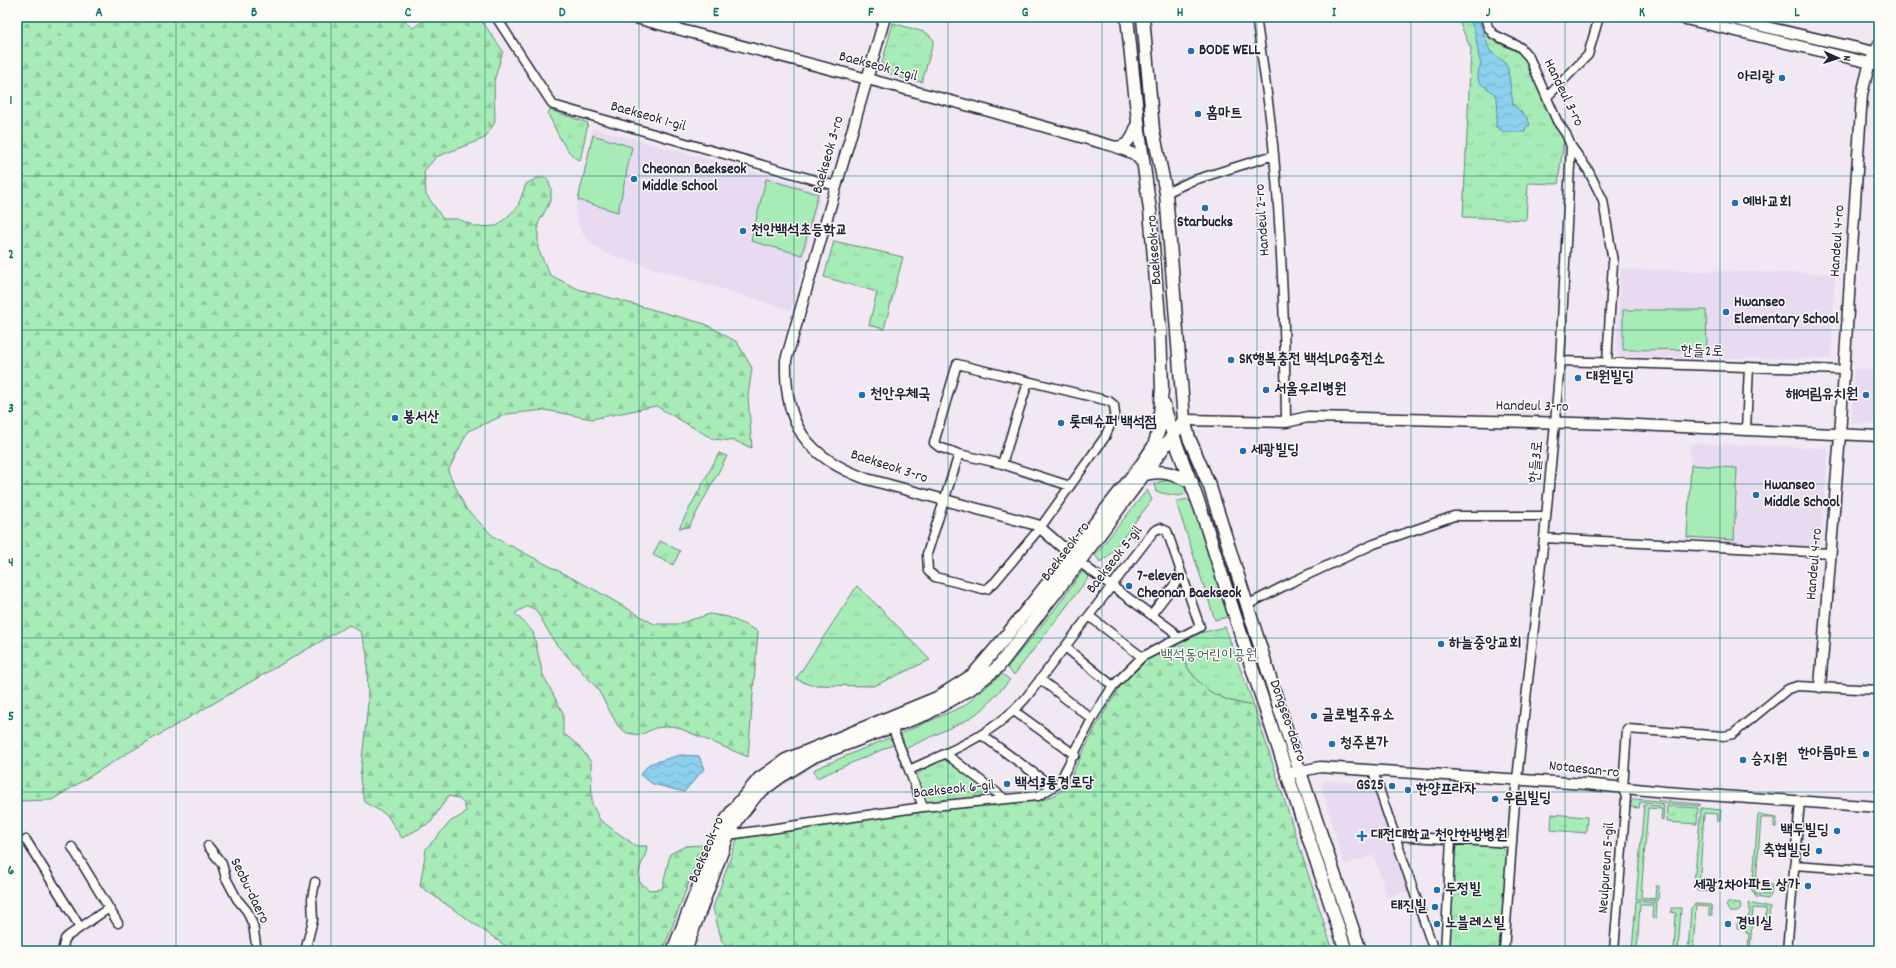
<svg xmlns="http://www.w3.org/2000/svg" width="1896" height="968" font-family="Dekko,'Poor Story',sans-serif">
  <style>
    .built { fill: #e8daf0 }
    .green { fill: #a7ecb7; stroke: #648779 }
    .forest { fill: url(#forest-firs); stroke: #648779 }
    .park { fill: url(#park-tufts); stroke: #648779 }
    .water { fill: url(#water-waves); stroke: #618aa6 }
    .lines { fill: none; stroke-linecap: round; stroke-linejoin: round }
    .minor-casing { stroke: #22223b; stroke-width: 11 }
    .tertiary-casing { stroke: #22223b; stroke-width: 13 }
    .secondary-casing { stroke: #22223b; stroke-width: 15 }
    .minor { stroke: #fdfcf7; stroke-width: 8 }
    .tertiary { stroke: #fdfcf7; stroke-width: 10 }
    .secondary { stroke: #fdfcf7; stroke-width: 12 }
    .grid { fill: none; stroke: #0f766e; stroke-width: 1; stroke-opacity: 0.55 }
    .poi-dot { fill: #1f6fb2; stroke: #fdfcf7; stroke-width: 1.5 }
    .labels { text-anchor: middle; dominant-baseline: central; stroke-width: 3; stroke-linejoin: round; paint-order: stroke }
    .poi-label { font-size: 15px; font-weight: bold; fill: #22223b; stroke: #fdfcf7; text-anchor: start }
    .street-label { font-size: 15px; fill: #22223b; stroke: #fdfcf7 }
    .park-label { font-size: 15px; fill: #4a5f60; stroke: #fdfcf7 }
    .neatline { fill: none; stroke: #0f766e; stroke-width: 1.5 }
    .grid-label { font-size: 13px; text-anchor: middle; font-weight: bold; fill: #0f766e }
  </style>
  <defs>
    <pattern id="forest-firs" width="22" height="20" patternUnits="userSpaceOnUse"><rect width="22" height="20" fill="#a7ecb7"/><path d="M5 1l3.5 6h-7zM16 11l3.5 6h-7z" fill="#8fca9e"/></pattern>
    <pattern id="park-tufts" width="24" height="20" patternUnits="userSpaceOnUse"><rect width="24" height="20" fill="#a7ecb7"/><path d="M3 7l-1-3M5 7V3M7 7l1-3M15 17l-1-3M17 17v-4M19 17l1-3" fill="none" stroke="#8fca9e"/></pattern>
    <pattern id="water-waves" width="16" height="10" patternUnits="userSpaceOnUse"><rect width="16" height="10" fill="#8bd0ed"/><path d="M0 5q4-4 8 0t8 0" fill="none" stroke="#78b2cc"/></pattern>
  </defs>
  <rect width="100%" height="100%" fill="#f1e8f3"/>
  <filter id="ink" filterUnits="userSpaceOnUse"><feTurbulence type="fractalNoise" baseFrequency=".025" numOctaves="2"/><feDisplacementMap in="SourceGraphic" scale="8" xChannelSelector="R" yChannelSelector="G"/><feConvolveMatrix kernelMatrix="1 2 1 2 8 2 1 2 1" color-interpolation-filters="sRGB"/></filter>
  <g filter="url(#ink)">
    <path class="built" d="M593 128 822 190 791 310 607 254 595 246 584 235 578 224 575 211Z
      M1621 269 1835 274 1831 359 1619 357 1616 351Z
      M1854 369 1879 370V424L1851 423Z
      M1691 443 1825 448 1828 451 1820 544 1814 548 1686 539Z
      M1325 781 1371 783 1408 891 1387 897 1374 855 1344 865 1321 785Z"/>
    <path class="green" d="M593 135 632 147 618 212 578 200Z
      M766 179 818 194 802 255 751 241Z
      M1623 310H1706L1707 349 1623 350Z
      M1691 465 1737 468 1734 540 1687 537Z
      M1175 479 1183 484 1187 493 1179 496 1156 492 1154 483Z
      M1147 490 1152 500 1108 557 1100 562 1095 555Z
      M1186 499 1192 503 1229 614 1228 617 1215 620 1176 502Z
      M1083 572 1089 577 1014 675 1007 668 1055 609 1081 573Z
      M1002 674 1010 680 983 709 967 720 907 748 905 747 901 735 902 733 964 706Z
      M889 738 895 744 817 778 814 773 815 769Z
      M1634 799 1700 804V806L1640 802 1639 808 1630 807 1631 802Z
      M1644 805 1664 806 1663 820 1661 819 1662 809 1648 808 1641 897 1655 899 1656 886H1659L1658 901 1636 899Z
      M1701 808 1721 810 1720 821H1717L1718 814 1704 813 1699 889 1712 890 1713 879H1716L1715 890 1713 892 1698 891 1694 884Z
      M1758 814 1763 816 1777 818 1776 827H1774V818H1761L1755 894 1768 895 1769 885H1772L1771 895 1768 899 1756 897 1748 883V881H1753Z
      M1636 901 1657 903 1656 918H1652L1653 905H1640L1637 951H1632Z
      M1749 903 1770 908 1769 918H1766V909L1753 908 1750 951H1748L1749 933H1746V929L1737 928V923C1748 922 1752 913 1749 903Z
      M1695 904 1711 905 1712 915H1709V907L1696 906 1693 951H1688L1691 908Z
      M1671 908H1681L1678 951H1674L1676 913 1671 912Z"/>
    <path class="forest" d="M17 17H398L413 28 429 17H479L503 51 494 81 495 122 485 138 436 157 424 171 426 194 443 219H458L477 227 497 226 517 208 526 184 537 178H547L551 188V200L538 224V249L550 275 578 289 705 324 737 342 752 368 748 396 752 448 735 441 713 439 656 406 592 419 545 410 507 414 468 431 448 471 466 509 494 537 597 591 654 624H678L710 614 728 617 758 631 748 757 674 726 655 728 640 735 627 733 618 726 597 688 555 643 536 610 528 606 515 613 533 632 543 675 563 713V733L579 746 591 762 592 804 600 820 636 846H647C646 861 637 865 639 881L649 890 662 889 670 854 686 846 703 845 663 951H513L420 886 426 849 451 821 461 816 466 811C464 800 459 798 448 796L431 822 402 838 387 815 364 802 360 779 368 703 367 654 361 632 349 625 126 754 52 800 17 801Z
      M719 453 727 456 689 527 679 528Z
      M1176 645C1194 685 1210 699 1254 706L1333 951H732L722 942 713 908 737 839 926 810 1042 800 1055 795 1065 788 1095 728 1121 685 1149 658Z"/>
    <path class="park" d="M1457 17H1481L1493 40C1508 49 1518 48 1529 64L1553 123 1564 139 1558 184 1528 183 1526 220 1463 217 1471 49Z
      M893 23 927 33 934 40 922 82C909 79 886 78 882 63Z
      M550 110 588 123 580 161C564 153 556 129 548 114Z
      M834 241 903 257 884 329 869 325 877 292 824 277Z
      M660 541 680 551 673 565 653 555Z
      M857 586 880 608 930 660 874 686 810 685 796 679Z
      M1225 627 1254 706C1209 698 1195 686 1176 645L1200 633Z
      M942 759H948L990 791 981 799 926 803 915 781 917 774Z
      M1667 806 1698 808 1697 824 1666 822Z
      M1552 814 1587 817 1586 833 1551 830Z
      M1458 845 1501 847 1507 852 1500 951H1448L1455 849Z
      M1729 902 1740 903 1741 909 1737 912H1730L1726 906Z"/>
    <path class="water" d="M1467 17H1478L1490 51 1505 62 1508 69 1513 104 1528 119 1530 125 1526 127 1525 132H1504L1496 127C1495 118 1500 107 1496 98 1491 84 1470 89 1481 64 1475 49 1479 29 1467 17Z
      M680 755 699 756 704 769 684 792 653 784 640 775 649 764Z"/>
    <g class="lines">
      <defs>
        <path id="minor" d="M496 17 553 105 836 186
          M1256 17C1263 63 1270 109 1274 155 1282 244 1285 333 1286 422
          M1485 17 1488 27 1493 34 1520 47 1529 57 1557 121 1566 134 1571 146 1588 170 1603 200 1613 262 1607 363
          M500 22 507 17
          M1547 97 1588 55 1599 17
          M1166 193 1191 181 1274 155
          M1560 361 1844 370
          M957 364 1109 401 1114 405 1115 414 1105 437 1040 528 995 582 987 589H983L935 577 928 571 927 554 959 454 939 447 934 443Z
          M1746 430 1749 367
          M959 454 1002 464 1070 486
          M1002 464 1028 382
          M1544 538 1831 553
          M1079 562 1172 630 1177 639
          M1247 605 1292 582 1374 544 1454 516H1546
          M1151 615 1182 575
          M1089 616 1142 657
          M1065 647 1113 686
          M1040 679 1092 719
          M1014 711 1075 755
          M983 736 1053 787
          M946 754 1005 799
          M909 770 923 807
          M1373 771 1434 951
          M728 835 923 807 1038 796 1059 783 1093 717 1113 686 1142 657 1200 627 1167 531 1160 528 1154 531 1025 699C991 736 953 750 909 770L892 727
          M1395 836 1512 843
          M26 840 80 927
          M208 846 222 864 226 878 237 899 247 911 253 925 257 951
          M72 847 118 923
          M1794 865 1879 871
          M62 951 65 939 68 936 109 908
          M305 951 313 920 312 899 315 882
          M1445 951 1451 840
          M1504 951 1516 788 1544 538 1555 423 1560 361 1571 146
          M1614 951 1626 797 1623 789 1627 729 1724 736 1733 734 1788 689 1797 686 1879 690
          M1787 951 1800 801"/>
        <path id="tertiary" d="M632 17 985 110 1116 147 1134 154 1144 165
          M885 17 786 360C784 425 806 457 867 479L1037 525 1076 559
          M1677 17 1879 65
          M1723 17 1879 53
          M1116 147C1131 145 1134 134 1137 122
          M1184 420 1286 422 1308 417 1360 418 1616 424 1879 436
          M1820 687 1840 435 1862 94 1870 62 1879 44
          M1288 774 1320 767 1586 784 1665 792 1879 807"/>
        <path id="secondary" d="M1143 17 1153 130 1166 193 1184 420 1189 438 1210 487 1293 751 1360 951
          M1164 405C1174 445 1193 483 1205 522 1250 666 1299 808 1346 951
          M1145 474C1163 469 1175 475 1192 482
          M673 951 723 825 733 810 759 779 786 760 937 698 973 675 1003 640 1142 464 1154 446 1159 429 1162 388 1160 330 1150 210 1139 131 1127 17
          M685 951 728 835 739 817 757 794 780 777 814 756 926 714 970 689 998 667 1079 562 1184 420"/>
      </defs>
      <use href="#minor" class="minor-casing"/>
      <use href="#tertiary" class="tertiary-casing"/>
      <use href="#secondary" class="secondary-casing"/>
      <use href="#minor" class="minor"/>
      <use href="#tertiary" class="tertiary"/>
      <use href="#secondary" class="secondary"/>
    </g>
  </g>
  <path class="grid" d="M176 17V951M331 17V951M485 17V951M639 17V951M794 17V951M948 17V951M1102 17V951M1257 17V951M1411 17V951M1565 17V951M1720 17V951M17 176H1879M17 330H1879M17 484H1879M17 638H1879M17 792H1879"/>
  <g class="poi-dot">
    <circle cx="1191" cy="51" r="4"/>
    <circle cx="1782" cy="78" r="4"/>
    <circle cx="1198" cy="114" r="4"/>
    <circle cx="634" cy="179" r="4"/>
    <circle cx="1735" cy="203" r="4"/>
    <circle cx="1205" cy="208" r="4"/>
    <circle cx="743" cy="231" r="4"/>
    <circle cx="1726" cy="312" r="4"/>
    <circle cx="1231" cy="360" r="4"/>
    <circle cx="1578" cy="378" r="4"/>
    <circle cx="1266" cy="390" r="4"/>
    <circle cx="862" cy="395" r="4"/>
    <circle cx="1866" cy="395" r="4"/>
    <circle cx="395" cy="418" r="4"/>
    <circle cx="1061" cy="423" r="4"/>
    <circle cx="1243" cy="451" r="4"/>
    <circle cx="1756" cy="495" r="4"/>
    <circle cx="1129" cy="586" r="4"/>
    <circle cx="1441" cy="644" r="4"/>
    <circle cx="1314" cy="716" r="4"/>
    <circle cx="1332" cy="744" r="4"/>
    <circle cx="1866" cy="754" r="4"/>
    <circle cx="1743" cy="760" r="4"/>
    <circle cx="1007" cy="784" r="4"/>
    <circle cx="1392" cy="786" r="4"/>
    <circle cx="1408" cy="790" r="4"/>
    <circle cx="1495" cy="799" r="4"/>
    <circle cx="1837" cy="831" r="4"/>
    <path d="M1360 830h4v4h4v4h-4v4h-4v-4h-4v-4h4z"/>
    <circle cx="1819" cy="851" r="4"/>
    <circle cx="1808" cy="886" r="4"/>
    <circle cx="1437" cy="890" r="4"/>
    <circle cx="1435" cy="907" r="4"/>
    <circle cx="1437" cy="924" r="4"/>
    <circle cx="1728" cy="924" r="4"/>
  </g>
  <g class="labels">
    <g class="poi-label">
      <text x="1199" y="51">BODE WELL</text>
      <text x="1774" y="78" text-anchor="end">아리랑</text>
      <text x="1206" y="114">홈마트</text>
      <text x="642" y="170">Cheonan Baekseok<tspan x="642" dy="17">Middle School</tspan></text>
      <text x="1743" y="203">예바교회</text>
      <text x="1205" y="223" text-anchor="middle">Starbucks</text>
      <text x="751" y="231">천안백석초등학교</text>
      <text x="1734" y="303">Hwanseo<tspan x="1734" dy="17">Elementary School</tspan></text>
      <text x="1239" y="360">SK행복충전 백석LPG충전소</text>
      <text x="1586" y="378">대원빌딩</text>
      <text x="1274" y="390">서울우리병원</text>
      <text x="870" y="395">천안우체국</text>
      <text x="1858" y="395" text-anchor="end">해여림유치원</text>
      <text x="403" y="418">봉서산</text>
      <text x="1069" y="423">롯데슈퍼 백석점</text>
      <text x="1251" y="451">세광빌딩</text>
      <text x="1764" y="486">Hwanseo<tspan x="1764" dy="17">Middle School</tspan></text>
      <text x="1137" y="577">7-eleven<tspan x="1137" dy="17">Cheonan Baekseok</tspan></text>
      <text x="1449" y="644">하늘중앙교회</text>
      <text x="1322" y="716">글로벌주유소</text>
      <text x="1340" y="744">청주본가</text>
      <text x="1858" y="754" text-anchor="end">한아름마트</text>
      <text x="1751" y="760">승지원</text>
      <text x="1015" y="784">백석3통경로당</text>
      <text x="1384" y="786" text-anchor="end">GS25</text>
      <text x="1416" y="790">한양프라자</text>
      <text x="1503" y="799">우림빌딩</text>
      <text x="1829" y="831" text-anchor="end">백두빌딩</text>
      <text x="1371" y="836">대전대학교 천안한방병원</text>
      <text x="1811" y="851" text-anchor="end">축협빌딩</text>
      <text x="1800" y="886" text-anchor="end">세광2차아파트 상가</text>
      <text x="1445" y="890">두정빌</text>
      <text x="1427" y="907" text-anchor="end">태진빌</text>
      <text x="1445" y="924">노블레스빌</text>
      <text x="1736" y="924">경비실</text>
    </g>
    <g class="street-label">
      <text transform="translate(878 67) rotate(15)">Baekseok 2-gil</text>
      <text transform="translate(1563 93) rotate(64)">Handeul 3-ro</text>
      <text transform="translate(648 117) rotate(16)">Baekseok 1-gil</text>
      <text transform="translate(829 155) rotate(-74)">Baekseok 3-ro</text>
      <text transform="translate(1263 220) rotate(-94)">Handeul 2-ro</text>
      <text transform="translate(1838 241) rotate(-86)">Handeul 4-ro</text>
      <text transform="translate(1155 250) rotate(-94)">Baekseok-ro</text>
      <text transform="translate(1702 352) rotate(2)">한들2로</text>
      <text transform="translate(1532 407) rotate(1)">Handeul 3-ro</text>
      <text transform="translate(1537 462) rotate(-85)">한들3로</text>
      <text transform="translate(889 467) rotate(18)">Baekseok 3-ro</text>
      <text transform="translate(1066 552) rotate(-53)">Baekseok-ro</text>
      <text transform="translate(1115 560) rotate(-52)">Baekseok 5-gil</text>
      <text transform="translate(1815 564) rotate(-85)">Handeul 4-ro</text>
      <text transform="translate(1287 721) rotate(71)">Dongseo-daero</text>
      <text transform="translate(1584 770) rotate(6)">Notaesan-ro</text>
      <text transform="translate(954 790) rotate(-6)">Baekseok 6-gil</text>
      <text transform="translate(707 850) rotate(-67)">Baekseok-ro</text>
      <text transform="translate(1607 868) rotate(-86)">Neulpureun 5-gil</text>
      <text transform="translate(249 891) rotate(64)">Seobu-daero</text>
    </g>
    <g class="park-label">
      <text x="1209" y="656">백석동어린이공원</text>
    </g>
  </g>
  <rect width="1896" height="968" fill="none" stroke="#fdfcf7" stroke-width="44"/>
  <g transform="translate(1838 58) rotate(93)" stroke="#fdfcf7" stroke-width="3" paint-order="stroke">
  <path d="M0-3L7 15L0 10L-7 15Z" fill="#22223b"/>
  <text y="-6" font-size="11" font-weight="bold" text-anchor="middle" fill="#22223b">N</text>
  </g>
  <rect x="22" y="22" width="1852" height="924" class="neatline"/>
  <g class="grid-label">
    <text x="99" y="16">A</text>
    <text x="254" y="16">B</text>
    <text x="408" y="16">C</text>
    <text x="562" y="16">D</text>
    <text x="716" y="16">E</text>
    <text x="871" y="16">F</text>
    <text x="1025" y="16">G</text>
    <text x="1180" y="16">H</text>
    <text x="1334" y="16">I</text>
    <text x="1488" y="16">J</text>
    <text x="1642" y="16">K</text>
    <text x="1797" y="16">L</text>
    <text x="11" y="104">1</text>
    <text x="11" y="258">2</text>
    <text x="11" y="412">3</text>
    <text x="11" y="566">4</text>
    <text x="11" y="720">5</text>
    <text x="11" y="874">6</text>
  </g>
</svg>
